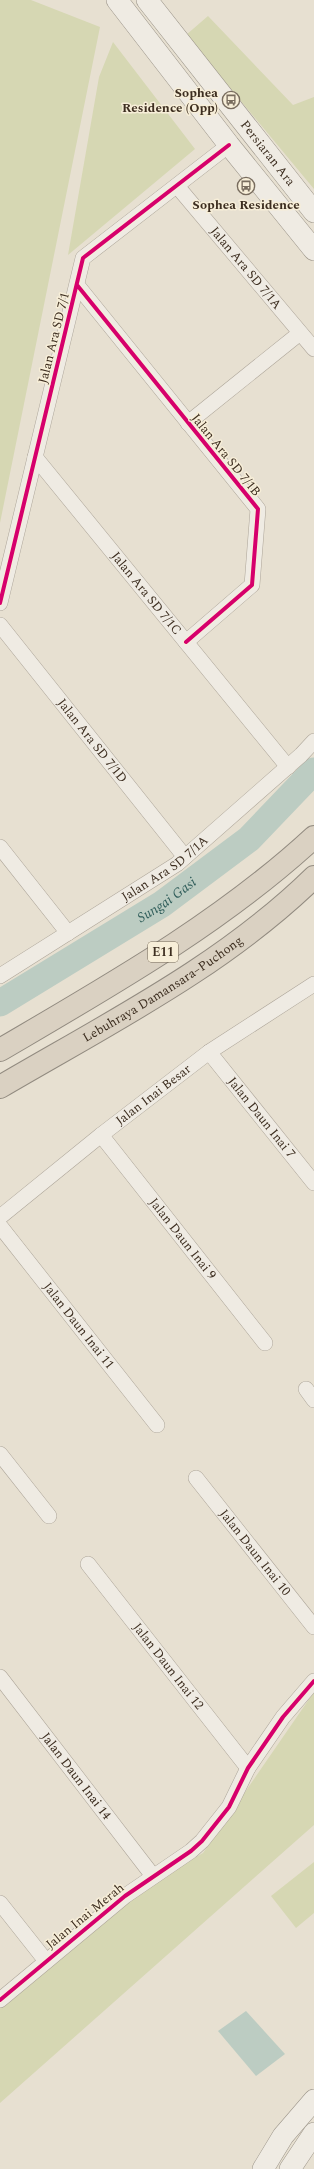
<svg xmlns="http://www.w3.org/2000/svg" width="314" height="2169" font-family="Spectral,serif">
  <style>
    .green { fill: #d6d7b3 }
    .water { fill: #bcccc2 }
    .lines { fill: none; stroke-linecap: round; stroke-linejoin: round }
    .river { stroke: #bcccc2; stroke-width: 27 }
    .street-casing { stroke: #ada599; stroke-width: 16 }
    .secondary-casing { stroke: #9c958a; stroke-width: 22 }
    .highway-casing { stroke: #928b80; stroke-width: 24 }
    .street { stroke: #efebe3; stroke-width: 15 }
    .secondary { stroke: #efebe3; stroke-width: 21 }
    .highway { stroke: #dad1c2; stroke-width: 22 }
    .cycleway-casing { stroke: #f7eed8; stroke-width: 6 }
    .cycleway { stroke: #d6006c; stroke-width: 4 }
    .labels { text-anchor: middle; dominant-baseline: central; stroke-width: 3; stroke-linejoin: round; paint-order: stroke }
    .shield { fill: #f7eed8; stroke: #756857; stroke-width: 1 }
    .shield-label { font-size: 12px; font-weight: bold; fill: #3d2e20 }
    .poi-label { font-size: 13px; font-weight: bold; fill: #3d2e20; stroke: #f7eed8; text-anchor: end }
    .street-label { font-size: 13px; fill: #3d2e20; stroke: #f7eed8 }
    .water-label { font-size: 14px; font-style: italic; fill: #2f5d5a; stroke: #f7eed8 }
  </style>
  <rect width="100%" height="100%" fill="#e7e0d1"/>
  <path class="green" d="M0 0H31L100 27 0 523Z
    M208 16 293 105 314 97V189L186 35Z
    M113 42 195 149 68 255 99 77Z
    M314 1692V1825L0 2103V2007L146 1886 203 1853Z
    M314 1862V1913L296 1928 271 1896Z"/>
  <path class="water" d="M246 2011 285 2054 256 2076 218 2031Z"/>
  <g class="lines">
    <path class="river" id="s1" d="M0 1003 162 904 249 839 314 771"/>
    <defs>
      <g id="street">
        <path id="s2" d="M177 186 314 349"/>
        <path d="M77 285 258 509 252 585 186 642"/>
        <path d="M188 423 300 333"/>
        <path id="s3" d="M35 457 288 767"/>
        <path d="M0 603 83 258 229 145"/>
        <path id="s4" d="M0 625 185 857"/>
        <path d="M0 847 68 933"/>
        <path id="s5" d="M0 976 177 864 301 755 314 741"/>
        <path id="s6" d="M209 1052 314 1183"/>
        <path id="s7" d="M101 1135 265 1343"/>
        <path id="s8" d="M0 1217 101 1135 209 1052 314 984"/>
        <path id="s9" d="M0 1226 157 1425"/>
        <path d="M306 1389 314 1400"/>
        <path d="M0 1454 49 1516"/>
        <path id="s10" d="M196 1478 314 1627"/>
        <path id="s11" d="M88 1564 248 1768"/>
        <path id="s12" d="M0 1677 153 1876"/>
        <path d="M0 1903 46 1961"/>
        <path d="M0 2000 125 1896 191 1851 202 1841 229 1807 248 1768 283 1717 314 1681"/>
      </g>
      <g id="secondary">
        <path d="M117 0 229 145 314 250"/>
        <path id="s13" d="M147 0 314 212"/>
        <path d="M263 2169 283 2136 314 2100"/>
        <path d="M290 2169 314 2133"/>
      </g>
      <g id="highway">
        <path d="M0 1050C109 986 221 923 314 837"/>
        <path id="s14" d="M0 1087C109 1023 223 966 314 877"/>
      </g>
    </defs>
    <use href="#street" class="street-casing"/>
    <use href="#secondary" class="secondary-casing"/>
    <use href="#highway" class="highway-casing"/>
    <use href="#street" class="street"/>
    <use href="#secondary" class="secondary"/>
    <use href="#highway" class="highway"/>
    <defs>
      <path id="cycleway" d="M77 285 258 509 252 585 186 642
        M0 603 83 258 229 145
        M0 2000 125 1896 191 1851 202 1841 229 1807 248 1768 283 1717 314 1681"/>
    </defs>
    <use href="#cycleway" class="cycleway-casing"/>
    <use href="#cycleway" class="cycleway"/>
  </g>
  <defs>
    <symbol id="bus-ring" viewBox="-11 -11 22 22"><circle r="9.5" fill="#f7eed8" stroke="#786c5e" stroke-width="1.5"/><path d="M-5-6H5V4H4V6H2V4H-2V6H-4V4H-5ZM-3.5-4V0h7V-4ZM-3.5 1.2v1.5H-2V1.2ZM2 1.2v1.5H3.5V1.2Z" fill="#786c5e"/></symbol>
  </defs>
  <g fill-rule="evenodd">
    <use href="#bus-ring" x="221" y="90" width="20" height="20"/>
    <use href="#bus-ring" x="236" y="176" width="20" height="20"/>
  </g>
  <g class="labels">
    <rect class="shield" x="148" y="942" width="30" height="20" rx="3"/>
    <g class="shield-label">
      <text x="163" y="952">E11</text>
    </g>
    <g class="poi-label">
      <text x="218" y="93">Sophea<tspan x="218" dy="15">Residence (Opp)</tspan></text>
      <text x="246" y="205" text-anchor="middle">Sophea Residence</text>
    </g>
    <g class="street-label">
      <text stroke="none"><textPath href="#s13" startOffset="195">Persiaran Ara</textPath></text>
      <text stroke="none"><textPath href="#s2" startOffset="107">Jalan Ara SD 7/1A</textPath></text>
      <text transform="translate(54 338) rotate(-76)">Jalan Ara SD 7/1</text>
      <text transform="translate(226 455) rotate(51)">Jalan Ara SD 7/1B</text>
      <text stroke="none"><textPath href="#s3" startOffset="176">Jalan Ara SD 7/1C</textPath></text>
      <text stroke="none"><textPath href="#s4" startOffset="148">Jalan Ara SD 7/1D</textPath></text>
      <text stroke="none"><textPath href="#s5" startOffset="197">Jalan Ara SD 7/1A</textPath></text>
      <text stroke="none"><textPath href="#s14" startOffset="190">Lebuhraya Damansara–Puchong</textPath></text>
      <text stroke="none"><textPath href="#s8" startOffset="196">Jalan Inai Besar</textPath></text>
      <text stroke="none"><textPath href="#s6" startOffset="84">Jalan Daun Inai 7</textPath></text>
      <text stroke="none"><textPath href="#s7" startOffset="132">Jalan Daun Inai 9</textPath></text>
      <text stroke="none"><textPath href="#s9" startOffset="127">Jalan Daun Inai 11</textPath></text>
      <text stroke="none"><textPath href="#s10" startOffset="95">Jalan Daun Inai 10</textPath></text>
      <text stroke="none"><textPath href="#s11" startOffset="130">Jalan Daun Inai 12</textPath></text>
      <text stroke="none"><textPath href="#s12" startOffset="125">Jalan Daun Inai 14</textPath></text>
      <text transform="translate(85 1916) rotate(-39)">Jalan Inai Merah</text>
    </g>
    <g class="water-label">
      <text stroke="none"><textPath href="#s1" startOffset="196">Sungai Gasi</textPath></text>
    </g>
  </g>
</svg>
